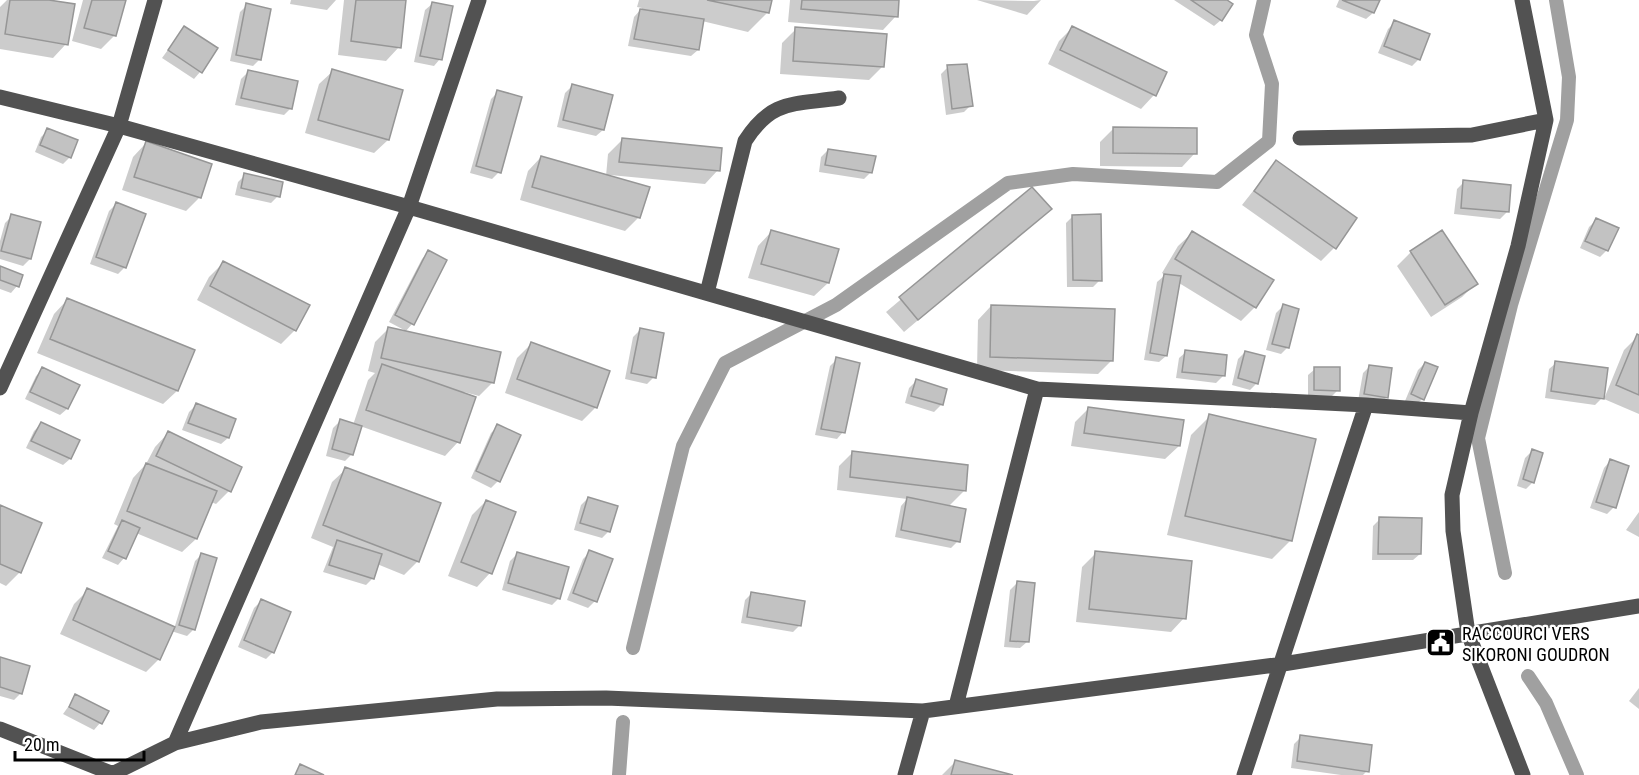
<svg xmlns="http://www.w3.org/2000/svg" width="1639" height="775" font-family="'Roboto Condensed',sans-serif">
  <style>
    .shadow { fill: #0003 }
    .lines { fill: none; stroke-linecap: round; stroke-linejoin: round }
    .stream { stroke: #a0a0a0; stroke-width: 14 }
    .building { fill: #c2c2c2; stroke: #969696; stroke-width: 1.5 }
    .minor { stroke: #525252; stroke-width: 15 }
    .labels { text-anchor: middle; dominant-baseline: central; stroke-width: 4.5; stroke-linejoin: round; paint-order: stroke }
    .poi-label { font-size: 18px; fill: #000; stroke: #fff; text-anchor: start }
  </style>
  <rect width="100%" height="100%" fill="#fff"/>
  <path class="shadow" d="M7 0H41L66 44 53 58 0 49V7Z
    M83 0H124L114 36 101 49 72 41Z
    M291 0H336L327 10 290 4Z
    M344 0H405L399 47 386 61 338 55Z
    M639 0H770L767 13 748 32 702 21 698 50 691 56 628 46 634 17 642 8 637 7Z
    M790 0H898L896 16 883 30 788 22Z
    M977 0 1034 1 1041 0 1027 15Z
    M1174 0H1225L1221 20 1214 26Z
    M1339 0H1378L1373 13 1366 19 1336 7Z
    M432 4 440 59 434 66 414 62 425 10Z
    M247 5 260 59 253 66 230 61 240 12Z
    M1395 22 1419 59 1412 66 1378 53 1388 29Z
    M184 28 200 72 194 79 162 58Z
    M1072 28 1165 73 1154 95 1141 109 1048 64 1059 41Z
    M796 29 882 67 869 80 780 74 782 43Z
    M948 67 971 105 964 112 946 115 941 74Z
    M333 71 388 140 374 153 305 133 319 84Z
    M248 72 291 108 284 115 235 105 241 79Z
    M572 86 603 130 596 136 557 127 565 93Z
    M498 92 499 172 492 179 470 173 491 99Z
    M1114 128 1195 153 1182 167 1100 166V142Z
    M48 130 70 157 63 164 35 152 41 137Z
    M622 140 718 170 705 184 610 175 639 217 625 231 520 200 528 171 541 157 606 176 608 154Z
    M146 143 210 164 199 198 186 211 122 190 133 157Z
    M828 150 871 172 864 179 819 172 821 157Z
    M1276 162 1334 248 1321 261 1242 205Z
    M245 175 278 196 271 203 235 195 238 182Z
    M1464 182 1507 212 1500 219 1454 214 1457 189Z
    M1032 189 1050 209 904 332 886 312Z
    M116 204 125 267 118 274 90 264 109 211Z
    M12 216 30 259 23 266 0 259V241L5 223Z
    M1073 216 1100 280 1093 287H1067L1066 223Z
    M1596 220 1607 250 1600 257 1580 248 1589 227Z
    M771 232 828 283 814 296 748 278 758 246Z
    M1441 232 1476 283 1462 297 1431 317 1397 266 1411 252Z
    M1192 233 1255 307 1241 321 1179 283 1166 356 1159 362 1144 360 1157 282 1165 275 1162 273 1178 246Z
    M428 252 412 324 406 331 389 322 422 259Z
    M223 263 295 330 281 344 197 300 209 277Z
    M0 268 17 286 11 293 0 289Z
    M67 300 193 351 177 391 163 404 37 353 54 314Z
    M991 306 1112 360 1098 374 977 370 978 320Z
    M1283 306 1288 347 1281 354 1266 350 1276 313Z
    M388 329 493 382 479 396 464 392 458 442 445 456 360 426 352 454 345 461 326 456 333 428 340 421 353 425 368 380 375 373 368 371 375 342Z
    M640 330 654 377 647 384 625 379 633 337Z
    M1638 336H1639V414L1604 399 1624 350Z
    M531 344 596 407 582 421 505 393 517 358Z
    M1186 352 1223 376 1216 383 1176 378 1179 358Z
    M1245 352 1257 383 1250 390 1232 385 1238 359Z
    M837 359 843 432 837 439 815 435 830 366Z
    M1425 363 1422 399 1415 406 1405 401 1418 370Z
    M1556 363 1602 398 1595 405 1545 398 1549 369Z
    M1370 366 1391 370 1386 398 1379 405 1358 401 1363 373Z
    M43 369 67 409 60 415 25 399 36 376Z
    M1315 369 1338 390 1331 397H1308V375Z
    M916 381 945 390 941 405 934 412 905 403 909 388Z
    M196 405 228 438 221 444 182 430 189 412Z
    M1089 408 1179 446 1165 459 1071 446 1075 422Z
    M1210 416 1291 540 1272 559 1167 535 1191 435Z
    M41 424 70 459 63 465 26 448 34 431Z
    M498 426V481L491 488 471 478 491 433Z
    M168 433 229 491 216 504 211 502 196 539 182 552 136 533 124 558 118 565 102 558 118 526 114 524 133 478 146 464 155 447Z
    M1532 451 1533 482 1526 489 1517 486 1525 458Z
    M853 452 964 491 948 507 958 541 951 548 895 537 901 506 907 499 837 490 839 466Z
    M1610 461 1614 507 1607 514 1590 508 1604 468Z
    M346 469 418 561 404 575 377 564 373 578 366 585 323 572 333 547 311 538 332 482Z
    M588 498 609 531 602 538 574 530 581 505Z
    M486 501 490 573 477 587 448 576 472 515Z
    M0 507 20 572 6 586 0 583Z
    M1639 512V537L1626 530Z
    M1380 519 1420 554 1413 560H1372L1373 526Z
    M590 552 595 601 588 608 567 600 583 559Z
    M1096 553 1184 618 1171 632 1076 622 1082 567Z
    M517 554 559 598 552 605 502 590 510 561Z
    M201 555 194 629 187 636 171 631 159 659 146 672 60 634 74 604 88 590 174 629 195 561Z
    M1017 583 1027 642 1020 648 1004 647 1010 590Z
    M751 594 800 625 793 632 741 623 745 600Z
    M261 601 273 652 266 659 238 647 254 608Z
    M0 659 21 693 14 700 0 696Z
    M1639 688V709L1629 701Z
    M76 696 100 723 94 730 63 714Z
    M1301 737 1367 771 1363 775H1341L1291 768 1294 744Z
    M955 762 1007 775H942Z"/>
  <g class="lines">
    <path class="stream" d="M1505 573 1478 438 1511 305 1567 120 1569 77 1556 0
      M633 648 683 446 725 363 836 305 1008 183 1073 174 1217 182 1269 141 1272 84 1256 35 1264 0
      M1528 676 1546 703 1577 775
      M619 775 623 722"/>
  </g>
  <path class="building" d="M10 0H49L75 4 68 45 5 34Z
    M92 0H126L116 36 84 28Z
    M356 0H406L401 48 351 41Z
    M707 0H772L769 13Z
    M802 0H899L898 17 801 9Z
    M1191 0H1227L1233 4 1222 21Z
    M1342 0H1380L1374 13Z
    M432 2 453 6 442 60 420 56Z
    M246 3 271 9 261 60 236 55Z
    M640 9 704 19 699 50 634 39Z
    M1394 20 1430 34 1420 60 1384 46Z
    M184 26 218 48 202 73 168 50Z
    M1072 26 1167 72 1156 96 1060 50Z
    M795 27 887 34 884 67 793 61Z
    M967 64 973 106 952 109 947 65Z
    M332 69 403 90 389 140 318 120Z
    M248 70 298 81 292 109 241 98Z
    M572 84 613 95 604 130 563 120Z
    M497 90 522 97 501 173 476 166Z
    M1113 127 1197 128V154L1113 153Z
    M47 128 78 140 71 158 40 145Z
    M622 138 722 148 720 171 619 162Z
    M146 141 212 164 201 198 134 177Z
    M828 149 876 156 872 173 825 165Z
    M541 156 650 187 640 218 532 187Z
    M1276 160 1357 218 1336 249 1254 191Z
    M244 173 283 182 280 197 241 188Z
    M1463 180 1511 185 1509 212 1461 208Z
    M1032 187 1052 209 918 320 899 297Z
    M116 202 146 214 126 268 96 257Z
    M11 214 41 222 31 259 1 251Z
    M1101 214 1102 281 1073 280 1072 215Z
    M1596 218 1619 228 1608 251 1585 241Z
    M771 230 839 249 829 283 761 264Z
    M1442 230 1478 284 1445 305 1410 251Z
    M1192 231 1274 280 1256 308 1175 259Z
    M428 250 447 260 414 325 395 315Z
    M223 261 310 305 296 331 210 286Z
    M0 266 23 275 19 287 0 280Z
    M1164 274 1181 276 1167 356 1150 353Z
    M67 298 195 350 178 391 50 339Z
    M1283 304 1299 309 1289 348 1272 344Z
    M991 305 1115 309 1113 361 990 357Z
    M388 327 501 352 494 383 381 358Z
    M640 328 664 333 656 378 631 373Z
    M1637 334 1639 335V395L1616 385Z
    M531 342 610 371 597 408 517 379Z
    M1185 350 1227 355 1225 376 1182 372Z
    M1245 351 1265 356 1258 384 1238 378Z
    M836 357 860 363 845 433 821 429Z
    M1555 361 1608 368 1604 399 1551 391Z
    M1425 362 1438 367 1424 400 1411 394Z
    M382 364 476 397 460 443 366 410Z
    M1369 365 1392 368 1388 398 1364 394Z
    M42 367 80 385 68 409 30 392Z
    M1314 367H1340V391L1314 390Z
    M916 379 947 389 943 405 911 396Z
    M196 403 236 419 229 438 188 423Z
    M1088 407 1184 420 1180 446 1084 433Z
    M1209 414 1316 439 1292 541 1185 516Z
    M340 419 362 426 353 455 332 449Z
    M41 422 80 440 71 459 31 441Z
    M497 424 521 435 500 482 476 471Z
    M168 431 242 467 231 492 156 456Z
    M1532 449 1543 453 1534 483 1523 479Z
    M852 451 968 465 966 491 850 477Z
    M1610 459 1629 466 1616 508 1596 502Z
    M146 463 217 491 197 539 127 511Z
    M345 467 441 503 419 562 323 525Z
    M588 497 618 506 610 532 580 523Z
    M907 497 966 509 960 542 901 530Z
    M486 500 516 512 492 574 461 562Z
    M0 505 42 523 21 573 0 564Z
    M1379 517 1422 518 1421 554H1378Z
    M122 520 140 528 126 559 108 551Z
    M337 540 382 554 374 579 329 565Z
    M589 550 613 559 597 602 573 593Z
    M1095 551 1192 561 1186 619 1089 609Z
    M517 552 569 567 560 599 508 583Z
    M201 553 217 558 195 630 179 625Z
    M1017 581 1035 583 1029 642 1010 641Z
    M87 588 175 627 160 660 73 620Z
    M751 592 805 601 801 626 747 617Z
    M261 599 291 612 274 653 244 640Z
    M0 657 30 666 22 694 0 687Z
    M75 694 109 711 102 724 69 707Z
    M1300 735 1372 745 1369 772 1297 761Z
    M955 760 1013 775H951Z
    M300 764 324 775H295Z"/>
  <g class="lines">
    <path class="minor" d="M1522 0 1546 120 1518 246 1471 413 1452 495 1453 531 1468 633 1523 775
      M0 97 119 126 409 207 1037 389 1366 405 1471 413
      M1300 138 1472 135 1546 120
      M707 293 745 141C772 99 793 105 839 98
      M0 388 119 126 155 0
      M956 706 1037 389
      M0 729 116 775
      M175 743 409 207 479 0
      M110 775 175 743 261 722 497 699 606 698 923 711 1283 664 1639 606
      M905 775 923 711
      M1244 775 1366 405"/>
  </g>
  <defs>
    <symbol id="civic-square" viewBox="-11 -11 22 22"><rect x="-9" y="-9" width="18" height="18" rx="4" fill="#000" stroke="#fff"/><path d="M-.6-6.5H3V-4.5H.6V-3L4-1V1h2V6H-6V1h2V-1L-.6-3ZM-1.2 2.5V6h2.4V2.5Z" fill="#fff"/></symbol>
  </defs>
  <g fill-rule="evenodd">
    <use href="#civic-square" x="1424" y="626" width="33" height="33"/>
  </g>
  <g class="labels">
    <g class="poi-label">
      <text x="1462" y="633">RACCOURCI VERS<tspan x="1462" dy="21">SIKORONI GOUDRON</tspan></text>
    </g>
  </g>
  <path d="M15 751v9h129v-9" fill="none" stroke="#000000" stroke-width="3"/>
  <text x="24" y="751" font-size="18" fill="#000000" stroke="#ffffff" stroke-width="4.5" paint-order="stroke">20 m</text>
</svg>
